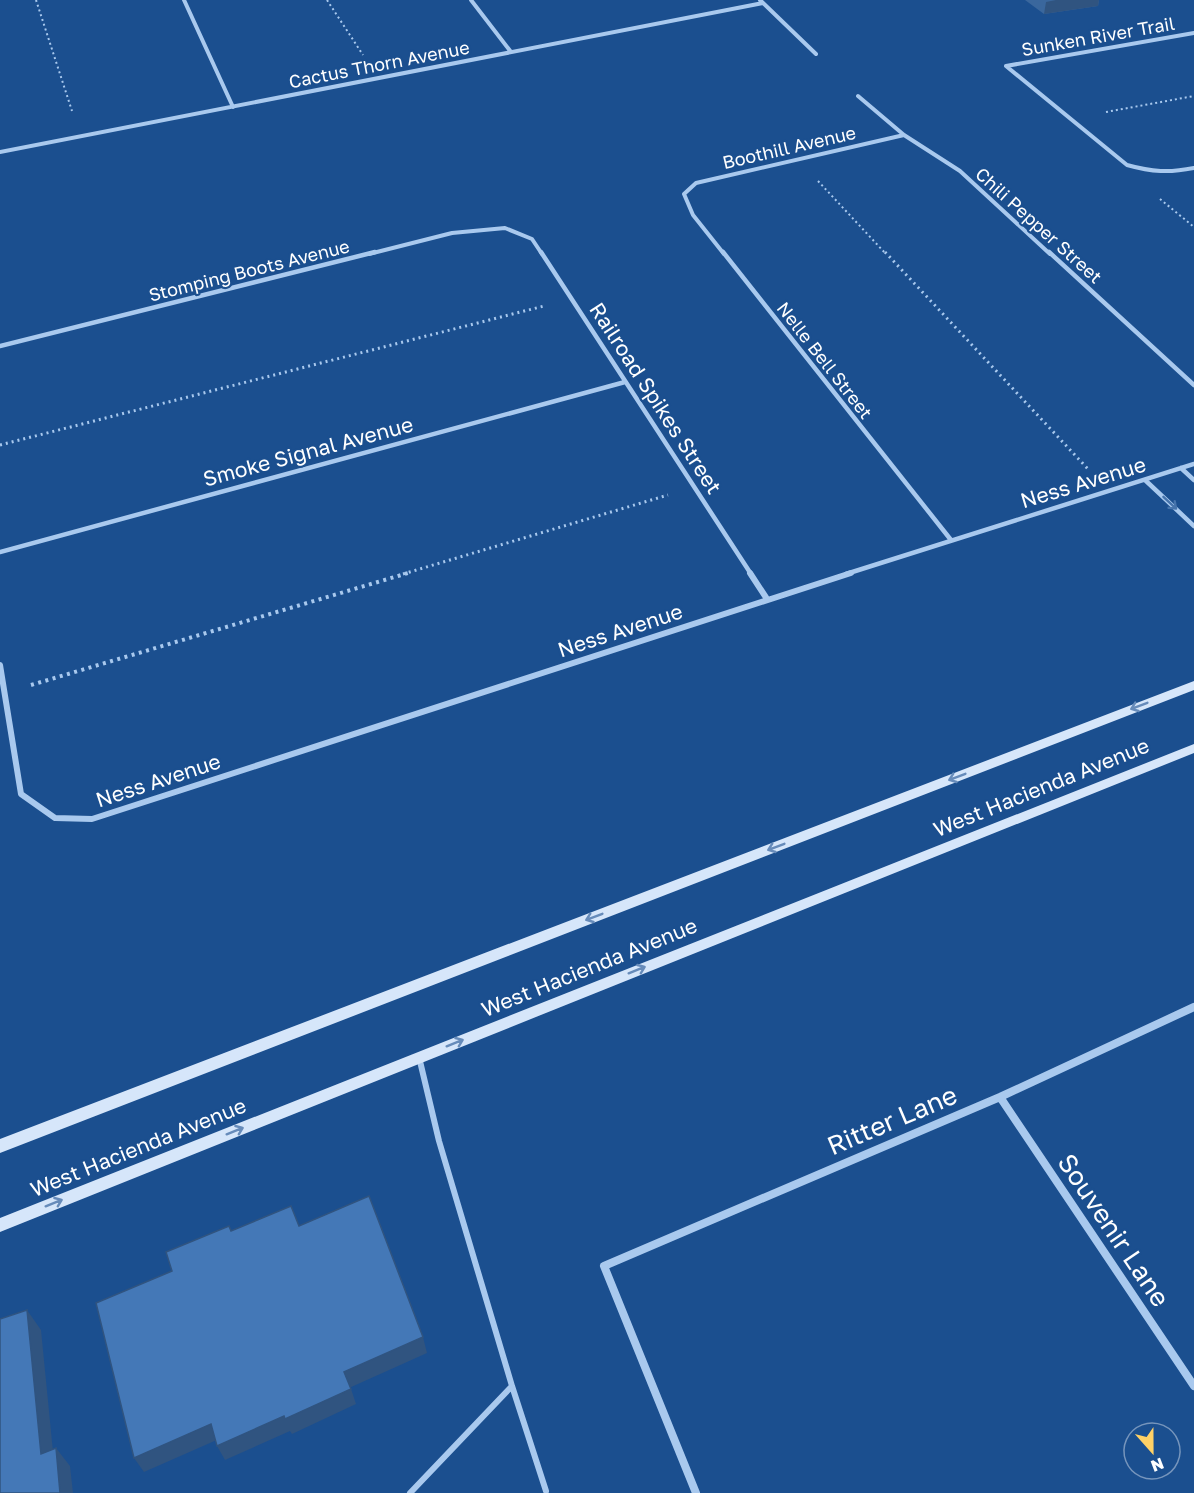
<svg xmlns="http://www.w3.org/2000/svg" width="1194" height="1493" font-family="'Golos Text',sans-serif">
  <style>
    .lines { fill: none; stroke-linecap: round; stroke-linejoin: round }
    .path-far2 { stroke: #a9c9ee; stroke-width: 2; stroke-dasharray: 2 3; stroke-linecap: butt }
    .path-far1 { stroke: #a9c9ee; stroke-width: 3; stroke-dasharray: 2 4; stroke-linecap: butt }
    .path { stroke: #a9c9ee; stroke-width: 4; stroke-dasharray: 3 4.5; stroke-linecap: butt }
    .lane { stroke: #a9c9ee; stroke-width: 6 }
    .street-far3 { stroke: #a9c9ee; stroke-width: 4 }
    .street-far2 { stroke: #a9c9ee; stroke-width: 4.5 }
    .street-far1 { stroke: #a9c9ee; stroke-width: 6 }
    .street { stroke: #a9c9ee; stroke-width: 8 }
    .secondary { fill: #d6e6fa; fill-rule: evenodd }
    .wall { fill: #3a679d }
    .shaded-wall { fill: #305480 }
    .building { fill: #4478b7; stroke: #305480; stroke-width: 1.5 }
    .oneway { stroke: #4674ac }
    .oneway2 { stroke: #668bba }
    .labels { text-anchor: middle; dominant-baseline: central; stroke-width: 4.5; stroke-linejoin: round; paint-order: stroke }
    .far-street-label { font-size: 18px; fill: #fff; stroke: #1b4f8f }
    .street-label { font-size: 21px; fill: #fff; stroke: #1b4f8f }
    .near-street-label { font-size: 26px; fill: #fff; stroke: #1b4f8f }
  </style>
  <rect width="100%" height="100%" fill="#1b4f8f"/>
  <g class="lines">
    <path class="path-far2" d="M36 0 72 111
      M327 0 363 55
      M1106 112 1194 96
      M818 181 886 254
      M1160 199 1194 227"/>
    <path class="path-far1" d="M885 252 1088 469
      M0 445 544 306
      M403 574 668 495"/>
    <path class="path" d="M31 685 408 573"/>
    <path class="lane" d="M512 1386 546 1491
      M410 1493 512 1386 439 1141 419 1057"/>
    <path class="street-far3" d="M184 0 233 107
      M471 0 511 52
      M760 0 816 54
      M1006 66 1127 165C1152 172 1169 173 1194 168
      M1006 66 1194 33
      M858 96 904 135 960 171 1050 254
      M0 152 763 3
      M369 254 452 233 505 228 532 239 542 254
      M724 254 693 215 684 194 696 183 904 135"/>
    <path class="street-far2" d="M541 252 751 574
      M723 252 951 540
      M1049 252 1194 385
      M0 346 375 252
      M1181 468 1194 480
      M1145 480 1194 526
      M0 552 625 382
      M846 574 1194 464"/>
    <path class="street-far1" d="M750 573 767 599
      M0 665 21 794 55 818 92 819 851 573"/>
    <path class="street" d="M1000 1097 1194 1386
      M696 1493 604 1266 1000 1097 1194 1007"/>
    <path class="secondary" d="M1194 681V690L0 1153V1139Z
      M1194 744V753L0 1232V1218Z"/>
  </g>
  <path class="wall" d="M1025 0H1099L1098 6 1044 14Z"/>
  <path class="shaded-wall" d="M1056 0H1099L1098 6 1044 14 1046 2Z
    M27 1310 41 1330 55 1472 41 1454Z
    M423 1337 427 1353 349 1388 344 1372Z
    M351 1389 356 1404 292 1434 290 1431 225 1460 217 1446 284 1416Z
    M211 1424 219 1439 144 1472 134 1458Z
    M56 1448 70 1466 73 1493H60Z"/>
  <path class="building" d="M369 1196 423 1337 344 1372 351 1389 285 1419 284 1416 217 1446 211 1424 134 1458 96 1303 172 1271 166 1252 229 1226 231 1231 291 1206 299 1226Z
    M27 1310 41 1454 56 1448 60 1493H0V1319Z"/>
  <defs><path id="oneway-shaft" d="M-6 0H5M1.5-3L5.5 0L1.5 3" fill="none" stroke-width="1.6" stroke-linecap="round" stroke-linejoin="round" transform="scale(1.5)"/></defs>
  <use class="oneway" href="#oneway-shaft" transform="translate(1170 503) rotate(43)"/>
  <g class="oneway2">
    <use href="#oneway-shaft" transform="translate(1139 706) rotate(159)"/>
    <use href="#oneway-shaft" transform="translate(957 777) rotate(159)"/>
    <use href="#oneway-shaft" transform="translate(776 847) rotate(159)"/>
    <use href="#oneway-shaft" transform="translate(594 917) rotate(159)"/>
    <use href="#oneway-shaft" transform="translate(637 970) rotate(-22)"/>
    <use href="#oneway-shaft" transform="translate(455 1043) rotate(-22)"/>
    <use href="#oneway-shaft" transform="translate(235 1131) rotate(-22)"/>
    <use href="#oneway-shaft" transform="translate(54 1203) rotate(-22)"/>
  </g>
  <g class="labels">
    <g class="far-street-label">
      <text transform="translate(1098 36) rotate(-10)">Sunken River Trail</text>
      <text transform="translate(379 64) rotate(-11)">Cactus Thorn Avenue</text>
      <text transform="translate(789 147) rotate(-13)">Boothill Avenue</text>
      <text transform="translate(1039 225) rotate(42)">Chili Pepper Street</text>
      <text transform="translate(249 270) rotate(-14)">Stomping Boots Avenue</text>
      <text transform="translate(825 360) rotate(52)">Nelle Bell Street</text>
    </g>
    <g class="street-label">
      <text transform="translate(656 398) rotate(57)">Railroad Spikes Street</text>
      <text transform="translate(308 451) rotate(-15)">Smoke Signal Avenue</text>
      <text transform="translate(1083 482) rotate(-17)">Ness Avenue</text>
      <text transform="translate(620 630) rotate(-18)">Ness Avenue</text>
      <text transform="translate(158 780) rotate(-18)">Ness Avenue</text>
      <text transform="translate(1041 787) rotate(-22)">West Hacienda Avenue</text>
      <text transform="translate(589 967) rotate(-22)">West Hacienda Avenue</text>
      <text transform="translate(138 1147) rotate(-22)">West Hacienda Avenue</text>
    </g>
    <g class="near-street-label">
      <text transform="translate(892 1120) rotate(-23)">Ritter Lane</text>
      <text transform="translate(1114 1230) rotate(56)">Souvenir Lane</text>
    </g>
  </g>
  <g transform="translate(1152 1451) rotate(159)"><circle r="28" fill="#1b4f8f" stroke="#7695bc" stroke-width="1.5"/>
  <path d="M0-4.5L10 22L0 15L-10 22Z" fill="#ffd166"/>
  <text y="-9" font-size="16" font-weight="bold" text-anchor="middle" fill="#ffffff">N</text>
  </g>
</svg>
